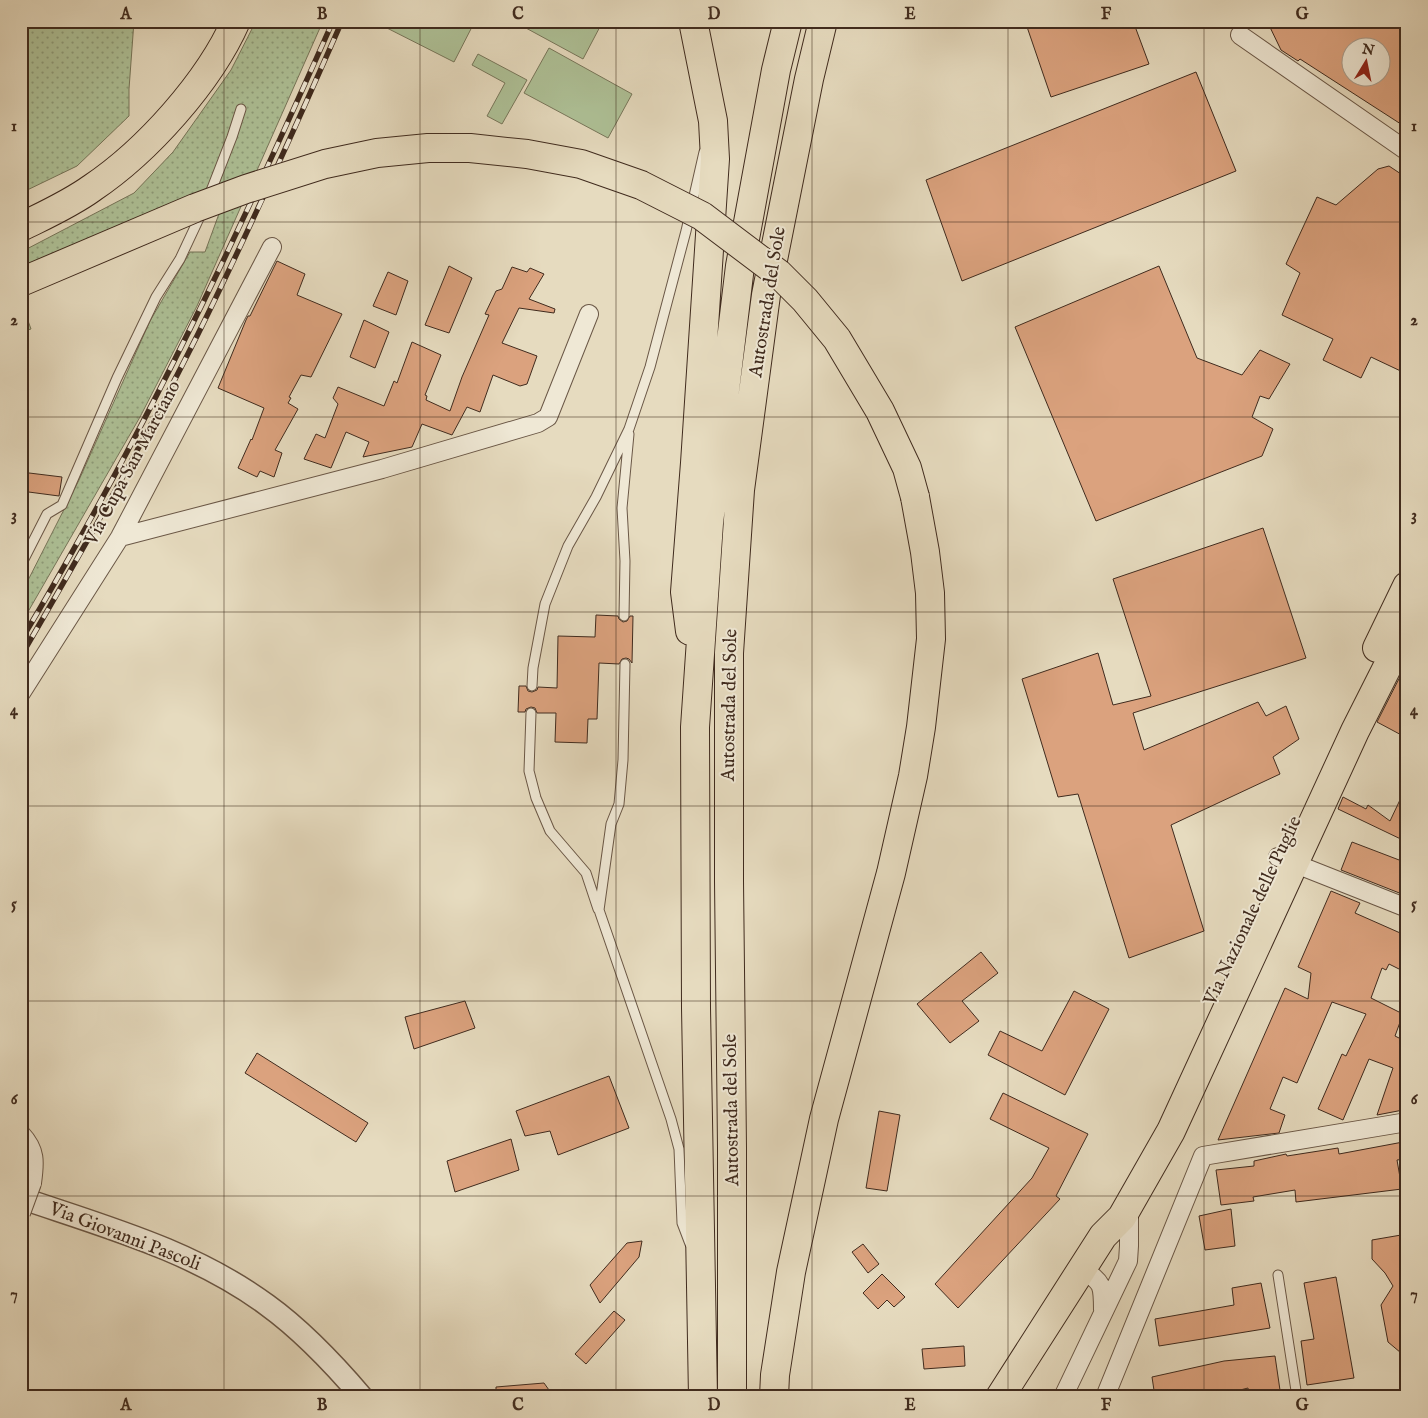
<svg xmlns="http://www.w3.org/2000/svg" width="1428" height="1418" font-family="'IM FELL English',serif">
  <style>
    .grass { fill: url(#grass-dots); stroke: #77765a }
    .pitch { fill: #aec197; stroke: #77765a }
    .building { fill: #dba27e; stroke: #402b1e; fill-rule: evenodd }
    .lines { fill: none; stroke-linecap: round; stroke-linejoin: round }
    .service-casing { stroke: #6a5746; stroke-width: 11 }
    .minor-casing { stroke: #6a5746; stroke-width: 20 }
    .tertiary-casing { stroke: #6a5746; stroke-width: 24 }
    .primary-casing { stroke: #402b1e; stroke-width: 30 }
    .motorway-casing { stroke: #402b1e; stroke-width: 30 }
    .service { stroke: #efe8d5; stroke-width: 9 }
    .minor { stroke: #efe8d5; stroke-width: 18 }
    .tertiary { stroke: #efe8d5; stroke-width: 21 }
    .primary { stroke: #e6dbbf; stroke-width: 28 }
    .motorway { stroke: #e6dbbf; stroke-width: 28 }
    .rail-casing { stroke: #402b1e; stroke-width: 5.5 }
    .rail { stroke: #efe8d5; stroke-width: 4; stroke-dasharray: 11; stroke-linecap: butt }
    .minor-bridge-casing { stroke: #6a5746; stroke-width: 20; stroke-linecap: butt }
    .motorway-bridge-casing { stroke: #402b1e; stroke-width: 30; stroke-linecap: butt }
    .minor-bridge { stroke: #efe8d5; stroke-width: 18 }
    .motorway-bridge { stroke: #e6dbbf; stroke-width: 28 }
    .grid { fill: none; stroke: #402b1e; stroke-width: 1; stroke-opacity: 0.55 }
    .labels { text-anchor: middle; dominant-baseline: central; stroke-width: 4; stroke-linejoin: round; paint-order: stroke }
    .street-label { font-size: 19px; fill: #402b1e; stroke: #efe8d5 }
    .neatline { fill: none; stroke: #402b1e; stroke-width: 2 }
    .grid-label { font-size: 16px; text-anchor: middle; font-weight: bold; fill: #402b1e }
  </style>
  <defs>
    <pattern id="grass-dots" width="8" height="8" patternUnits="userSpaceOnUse" patternTransform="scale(1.25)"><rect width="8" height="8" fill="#aec197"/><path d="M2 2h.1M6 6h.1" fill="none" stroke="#8f9d7b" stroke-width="1.8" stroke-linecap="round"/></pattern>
  </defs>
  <rect width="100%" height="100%" fill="#e6dbbf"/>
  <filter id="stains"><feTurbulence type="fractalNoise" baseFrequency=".004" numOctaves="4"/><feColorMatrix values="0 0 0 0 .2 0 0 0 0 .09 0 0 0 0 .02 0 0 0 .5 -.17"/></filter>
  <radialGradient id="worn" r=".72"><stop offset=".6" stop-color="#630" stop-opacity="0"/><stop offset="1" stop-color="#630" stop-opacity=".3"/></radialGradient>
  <path class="grass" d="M21 21H134L129 89V116L77 166 21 193Z
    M256 21H323L197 306 140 417 21 624V594L79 480 150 321 190 252H205L231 181 42 259 23 307 31 329 21 332V252L134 193 173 152 231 70Z"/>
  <path class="pitch" d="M382 21H475L454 62 381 25Z
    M513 21H603L583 59Z
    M549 48 632 94 608 138 524 93Z
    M478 54 527 80 502 124 487 116 505 83 472 65Z"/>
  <path class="building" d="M1025 21H1133L1149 64 1051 97Z
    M1267 21H1407V128L1300 59 1298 61 1281 50ZM1350 48H1380V78H1350Z
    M1196 72 1236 171 962 281 926 180Z
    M1389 166 1407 178V374L1371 357 1361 378 1323 360 1333 339 1282 315 1300 273 1286 264 1317 197 1336 205 1378 169Z
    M277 261 305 274 297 295 342 314 311 377 301 375 289 397 291 398 288 403 298 409 275 450 282 453 274 477 260 471 257 477 238 468 251 439 252 440 264 408 218 388 246 320 248 316H250Z
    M449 266 472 278 449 333 425 325Z
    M1159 266 1197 358 1242 375 1260 350 1290 364 1269 399 1260 396 1252 417 1273 429 1262 456 1096 521 1015 327Z
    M512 267 527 272 530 268 544 274 529 299 555 309 554 313 519 308 502 343 537 356 527 384 520 386 493 375 480 412 467 407 452 435 422 424 412 447 363 457 369 442 346 432 331 468 304 459 316 434 325 438 338 404 333 398 338 387 384 406 394 381 397 383 412 342 441 355 425 395 427 396 426 400 450 411 462 377 489 315 485 314 496 291 502 289Z
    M388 272 408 281 396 315 373 306Z
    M364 320 389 332 375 368 350 357Z
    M21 472 62 477 59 496 21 491Z
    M1263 528 1306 658 1133 713 1144 750 1258 702 1266 716 1286 706 1299 739 1273 757 1280 774 1171 825 1204 931 1129 958 1078 794 1058 797 1022 679 1098 653 1113 705 1151 696 1113 579Z
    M596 615 618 616 619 619 623 622 627 621 630 616H633L632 663 629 659 626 658 622 659 619 664 599 663 597 719H588L587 743 555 742 556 713H537L535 708 531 707 526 709 525 712H518L519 686H526L528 691 532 692 537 690 538 687 557 688 558 636 595 637Z
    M1407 663V738L1377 722Z
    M1407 785V842L1338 809 1343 797 1366 809 1368 805 1390 821Z
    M1352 842 1407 863V896L1341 870Z
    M1331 891 1360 903 1355 913 1407 936V973L1389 964 1386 970 1382 968 1371 998 1403 1014 1395 1036 1403 1040 1405 1036H1407V1099L1403 1110 1377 1115 1393 1068 1369 1059 1343 1120 1318 1109 1342 1054 1346 1056 1366 1014 1332 1002 1297 1083 1283 1077 1270 1109 1285 1115 1279 1133 1218 1140 1285 988 1308 999 1311 973 1298 967Z
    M981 952 998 973 962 1001 979 1021 950 1043 917 1004Z
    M1074 991 1109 1009 1065 1095 988 1055 1000 1031 1042 1051Z
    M465 1001 475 1028 414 1049 405 1017Z
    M257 1053 368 1123 356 1142 245 1073Z
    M609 1076 629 1128 558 1155 550 1131 525 1136 516 1111Z
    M1003 1093 1088 1134 1056 1196 1060 1199 958 1308 935 1284 1032 1178 1049 1148 990 1119Z
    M879 1111 900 1115 887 1191 866 1188Z
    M511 1139 519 1170 455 1192 447 1161Z
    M1403 1142 1405 1159 1397 1160 1402 1189 1296 1202 1295 1190 1253 1197 1254 1201 1221 1205 1216 1170 1254 1166V1161L1286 1154 1287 1156 1338 1148 1339 1154Z
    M1231 1209 1235 1246 1205 1250 1199 1216Z
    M1407 1234V1358L1388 1342 1381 1305 1393 1286 1385 1273 1372 1259V1240Z
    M642 1241 639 1257 600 1303 590 1285 627 1243Z
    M863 1244 879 1264 868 1273 852 1252Z
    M882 1274 905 1297 894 1307 887 1300 878 1309 863 1293Z
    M1336 1277 1354 1378 1307 1385 1301 1341 1314 1339 1304 1283Z
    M1261 1283 1270 1328 1159 1346 1155 1319 1234 1305 1232 1288Z
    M614 1311 625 1320 586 1364 575 1354Z
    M964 1346 965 1366 924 1369 922 1349Z
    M1275 1356 1281 1397H1249L1248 1388 1213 1397H1155L1152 1377 1224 1361Z
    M544 1383 554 1397H496V1387Z"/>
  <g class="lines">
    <defs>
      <path id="service" d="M209 196 232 137 241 109
        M21 565 47 514 62 505 117 378 156 297 180 259 202 212
        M624 616 625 561 622 508 629 434
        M625 664 623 760 619 804 611 824 599 910 671 1119 679 1149 682 1223 690 1244
        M532 686 533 668 545 604 568 546 596 497 629 429 650 367 686 231 704 152
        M531 713 529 771 536 798 550 831 586 873 598 909
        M1278 1275 1297 1397"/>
      <path id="minor" d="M1240 35 1407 151
        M120 537 382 469 538 423 548 417 589 314
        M21 693 120 537 272 247
        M1278 857 1407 908
        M21 1134C36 1150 35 1162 32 1183
        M1082 1269C1103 1283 1103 1285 1103 1310
        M1063 1397 1128 1261 1129 1246V1207
        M1105 1397 1203 1156 1407 1122"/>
      <path id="tertiary" d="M21 1198C106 1227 194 1251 267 1305 303 1331 333 1363 362 1397"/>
      <path id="primary" d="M1377 648 1407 586
        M1000 1397 1103 1236 1122 1217 1171 1131 1355 731 1407 628"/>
      <path id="motorway" d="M21 227C45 215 70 204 92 188 147 151 209 82 236 21
        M690 631 685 592 695 463 715 159 713 121 693 21
        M703 1397 696 1008 695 727 709 523 740 266 776 70 788 21
        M732 1397V1147L729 881V653L740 490 766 295 809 79 823 21
        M774 1397 775 1375 791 1272 824 1119 891 873 913 776 921 727 931 639 930 593 925 552 915 497"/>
    </defs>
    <use href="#service" class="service-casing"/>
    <use href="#minor" class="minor-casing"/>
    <use href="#tertiary" class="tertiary-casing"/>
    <use href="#primary" class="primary-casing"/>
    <use href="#motorway" class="motorway-casing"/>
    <use href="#service" class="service"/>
    <use href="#minor" class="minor"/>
    <use href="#tertiary" class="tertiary"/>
    <use href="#primary" class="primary"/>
    <use href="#motorway" class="motorway"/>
    <defs>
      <path id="rail" d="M21 640C47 598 71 554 95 511 183 352 259 188 333 21
        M21 656C83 550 143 444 198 334 249 231 296 126 342 21"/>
    </defs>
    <use href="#rail" class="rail-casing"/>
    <use href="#rail" class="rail"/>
    <defs>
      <path id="minor-bridge" d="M21 1213 32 1183"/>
      <path id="motorway-bridge" d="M21 282 195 208 246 189 325 164 377 153 428 148H470L527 154 581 164 641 185 702 216 779 274 805 300 837 339 880 411 907 468 915 497"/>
    </defs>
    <use href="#minor-bridge" class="minor-bridge-casing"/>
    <use href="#motorway-bridge" class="motorway-bridge-casing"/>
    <use href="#minor-bridge" class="minor-bridge"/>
    <use href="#motorway-bridge" class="motorway-bridge"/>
  </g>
  <path class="grid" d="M224 21V1397M420 21V1397M616 21V1397M812 21V1397M1008 21V1397M1204 21V1397M21 222H1407M21 417H1407M21 612H1407M21 806H1407M21 1001H1407M21 1196H1407"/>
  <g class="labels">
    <g class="street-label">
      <text transform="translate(768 302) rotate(-81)">Autostrada del Sole</text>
      <text transform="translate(133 463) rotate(-62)">Via Cupa San Marciano</text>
      <text transform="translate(730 705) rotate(-89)">Autostrada del Sole</text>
      <text transform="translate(1253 911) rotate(-65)">Via Nazionale delle Puglie</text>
      <text transform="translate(732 1110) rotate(-91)">Autostrada del Sole</text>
      <text transform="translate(125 1237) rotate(21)">Via Giovanni Pascoli</text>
    </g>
  </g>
  <rect width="1428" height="1418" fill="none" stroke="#e6dbbf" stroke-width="55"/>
  <g transform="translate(1366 62) rotate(10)"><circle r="24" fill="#efe8d5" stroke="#a99c8c"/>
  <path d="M0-4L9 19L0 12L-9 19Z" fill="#8f2418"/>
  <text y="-8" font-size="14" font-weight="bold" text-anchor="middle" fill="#402b1e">N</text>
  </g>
  <rect x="28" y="28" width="1372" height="1362" class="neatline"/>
  <g class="grid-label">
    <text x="126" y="19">A</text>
    <text x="322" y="19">B</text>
    <text x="518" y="19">C</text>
    <text x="714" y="19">D</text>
    <text x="910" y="19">E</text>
    <text x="1106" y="19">F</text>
    <text x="1302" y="19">G</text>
    <text x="14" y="131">1</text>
    <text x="1414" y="131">1</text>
    <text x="14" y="325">2</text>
    <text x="1414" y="325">2</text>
    <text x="14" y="520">3</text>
    <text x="1414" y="520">3</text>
    <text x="14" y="715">4</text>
    <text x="1414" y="715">4</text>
    <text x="14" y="909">5</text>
    <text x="1414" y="909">5</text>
    <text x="14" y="1104">6</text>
    <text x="1414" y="1104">6</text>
    <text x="14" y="1299">7</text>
    <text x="1414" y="1299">7</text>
    <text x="126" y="1410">A</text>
    <text x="322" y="1410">B</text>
    <text x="518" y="1410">C</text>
    <text x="714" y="1410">D</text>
    <text x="910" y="1410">E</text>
    <text x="1106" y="1410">F</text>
    <text x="1302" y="1410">G</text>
  </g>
  <rect width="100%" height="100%" filter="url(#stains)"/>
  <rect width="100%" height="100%" fill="url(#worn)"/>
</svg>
